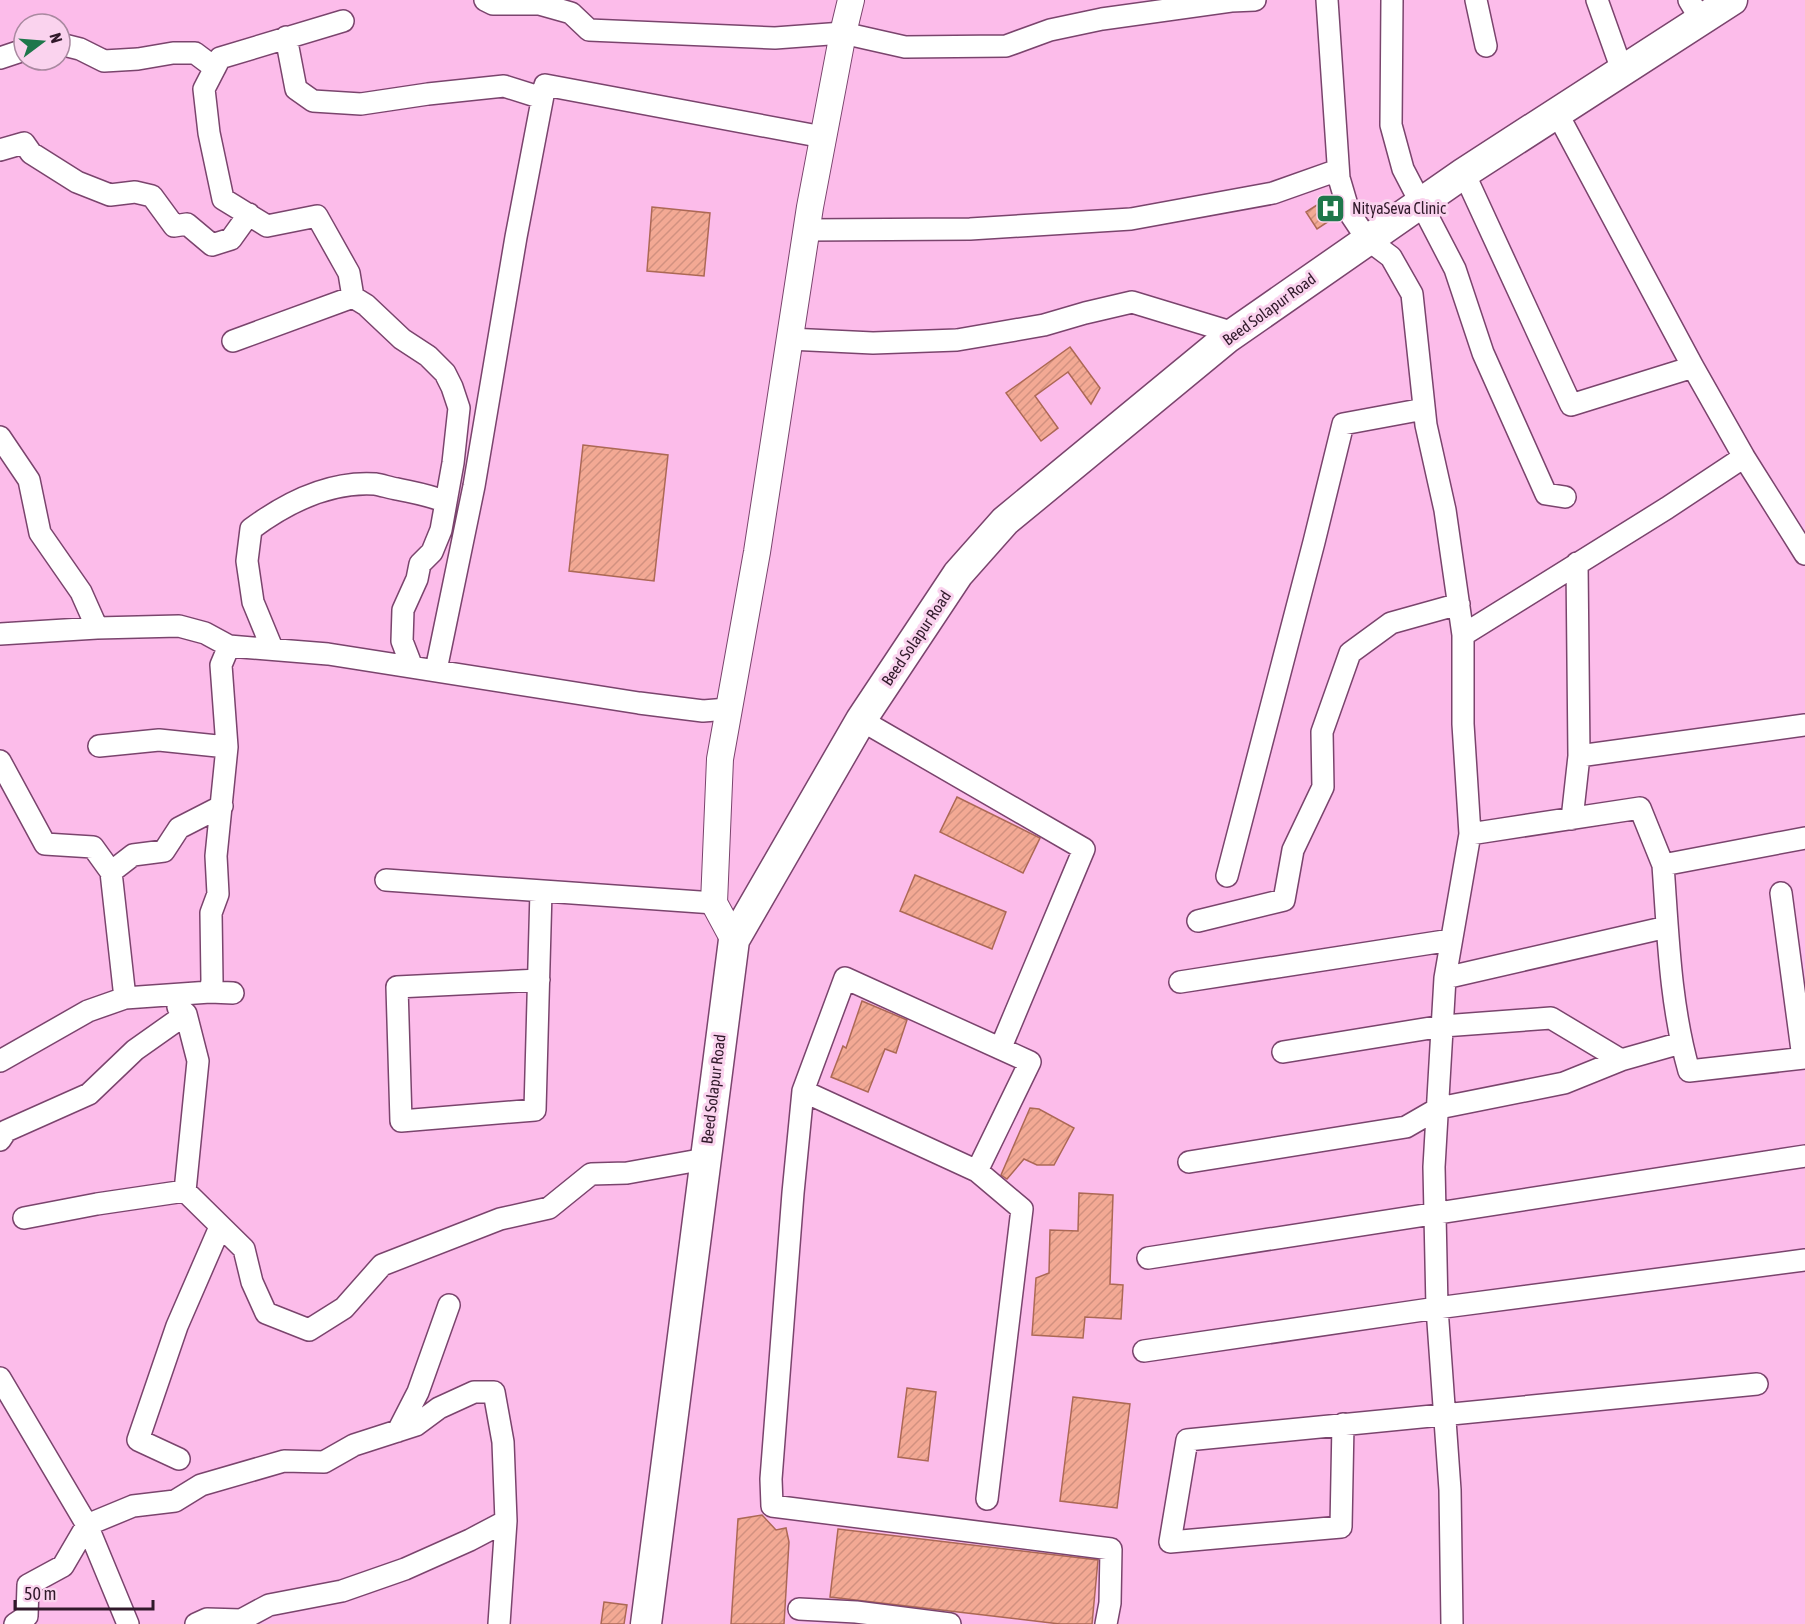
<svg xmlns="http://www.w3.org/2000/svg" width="1805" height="1624" font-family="'Asap Condensed',sans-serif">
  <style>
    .building { fill: url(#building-hatch); stroke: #ac6855; stroke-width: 1.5 }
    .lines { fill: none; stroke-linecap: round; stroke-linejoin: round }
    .minor-casing { stroke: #7a446d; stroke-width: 24 }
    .tertiary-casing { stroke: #7a446d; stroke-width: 28 }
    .secondary-casing { stroke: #7a446d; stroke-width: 33 }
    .minor { stroke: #fff; stroke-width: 21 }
    .tertiary { stroke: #fff; stroke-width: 26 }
    .secondary { stroke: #fff; stroke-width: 30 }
    .labels { text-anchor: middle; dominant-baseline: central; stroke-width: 6; stroke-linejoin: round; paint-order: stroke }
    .poi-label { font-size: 16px; fill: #30192a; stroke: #fad3ee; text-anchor: start }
    .street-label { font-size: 16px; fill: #30192a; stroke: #fad3ee }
  </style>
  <defs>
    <pattern id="building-hatch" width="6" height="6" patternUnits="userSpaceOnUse" patternTransform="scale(1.5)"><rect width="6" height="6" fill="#f3a994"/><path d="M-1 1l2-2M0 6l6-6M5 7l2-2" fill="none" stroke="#d19180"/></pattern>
  </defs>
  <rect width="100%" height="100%" fill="#fcbcea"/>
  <path class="building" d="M1331 196 1337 216 1317 229 1306 212Z
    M652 207 710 213 704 276 647 271Z
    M1070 347 1100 388 1091 404 1068 372 1035 396 1058 428 1041 441 1006 393Z
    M583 445 668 455 654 581 569 571Z
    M957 797 1040 838 1023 873 940 832Z
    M915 875 1006 912 992 949 900 911Z
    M862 1001 907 1020 896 1053 885 1049 868 1092 831 1077 843 1046 846 1048Z
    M1030 1108 1039 1109 1074 1128 1054 1165H1037L1024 1159 1007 1179 1001 1175Z
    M1079 1193 1113 1195 1110 1284 1123 1285 1121 1319 1085 1317 1083 1338 1032 1335 1036 1278 1049 1273 1050 1230 1078 1231Z
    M907 1388 936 1392 928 1461 898 1457Z
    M1073 1397 1130 1404 1117 1508 1060 1501Z
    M762 1515 776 1530 786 1528 789 1542 784 1624H731L738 1519Z
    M838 1529 1098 1560 1092 1624H1060L830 1597Z
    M604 1602 627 1605 624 1624H601Z"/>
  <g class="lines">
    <defs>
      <path id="minor" d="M485 0 493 4H539L571 13 589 30 775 38 843 33 905 47 1006 46 1050 30 1102 19 1231 1 1255 0
        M1327 0 1339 178 1349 212 1367 239 1391 257 1412 294 1426 425 1445 510 1463 635V724L1470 834 1445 978 1434 1167 1437 1308 1450 1490 1452 1624
        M1392 0 1391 125 1403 169 1455 269 1483 353 1546 494 1565 497
        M1476 0 1486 46
        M1597 0 1622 70
        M1689 0 1701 20
        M343 21 220 58 204 89 209 133 223 199 267 226 317 216 349 273 353 297
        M286 37 296 89 313 101 361 104 428 94 504 86 542 98
        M60 44 80 49 104 61 138 59 173 53H195L215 68
        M0 58 24 50
        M1557 113 1693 367 1744 457 1805 554
        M0 150 24 143 31 153 77 182 110 195 135 192 152 196 174 226 187 224 212 245 231 239 249 214
        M1464 173 1571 405 1693 367
        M806 230 970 229 1131 219 1273 193 1338 170
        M789 339 873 343 957 340 1044 325 1085 313 1132 302 1234 333
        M233 341 353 297 366 305 402 339 428 356 445 373 452 387 459 408 453 463 441 530 432 552 420 564 417 579 403 610 402 641 412 667
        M0 437 29 480 40 533 81 592 97 628
        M0 634 97 628 179 626 205 633 229 646 328 654 639 703 703 711 728 709
        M1463 635 1667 508 1744 457
        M229 646 221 665 227 747 216 856 218 894 211 913 212 981 210 992 233 993
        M272 648 253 602 247 561 251 529C286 503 329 481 375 484 382 485 390 488 397 489 415 493 429 495 446 502
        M436 670 474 486 516 237 545 85 823 137
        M861 720 1084 849 1001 1047
        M99 746 159 740 227 747
        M1579 756 1805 725
        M0 761 45 844 93 847 111 872
        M1572 819 1579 756 1577 563
        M1470 834 1640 808 1663 865 1805 838
        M1663 865C1668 934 1670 1005 1689 1071L1805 1058
        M1227 876 1314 542 1343 424 1424 409
        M386 880 714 903
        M1781 893 1803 1058
        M1198 921 1284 900 1293 850 1323 787 1322 732 1350 653 1391 623 1459 604
        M845 978 1030 1062 977 1171 803 1091Z
        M1445 978 1667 927
        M539 980 397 987 401 1121 535 1110 541 891
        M1180 982 1451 940
        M125 998 111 872 133 855 164 851 179 828 222 806
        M178 1007 186 1014 198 1061 185 1191
        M1283 1052 1443 1026 1551 1018 1621 1060 1681 1043
        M0 1061 88 1011 125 998 210 992
        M803 1091 793 1193 771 1479 772 1506 1111 1549 1110 1603 1106 1624
        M0 1140 6 1131 89 1094 135 1050 186 1014
        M1189 1162 1406 1127 1439 1108 1564 1083 1621 1060
        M977 1171 1022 1209 987 1499
        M24 1218 97 1204 185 1191 244 1249 252 1282 266 1313 309 1330 344 1308 382 1265 500 1219 549 1208 591 1174 627 1173 705 1159
        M1148 1258 1805 1156
        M1144 1351 1437 1308 1805 1260
        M0 1378 87 1525 128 1624
        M1343 1424 1341 1527 1170 1542 1187 1440 1757 1384
        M398 1431 418 1392 449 1305
        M179 1459 138 1440 177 1326 220 1227
        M799 1609 856 1612 950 1624
        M15 1624 27 1616 28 1585 63 1566 87 1525 133 1506 175 1501 201 1485 284 1461 324 1462 354 1445 416 1425 439 1408 474 1392H494L503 1442 506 1521 499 1624
        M196 1624 207 1619 241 1620 269 1605 342 1591 405 1569 470 1540 506 1521"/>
      <path id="tertiary" d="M734 940 714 903 720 759 757 552 810 207 843 33 851 0"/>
      <path id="secondary" d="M646 1624 734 940 861 720 958 574 1005 521 1227 338 1464 173 1732 0"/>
    </defs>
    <use href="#minor" class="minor-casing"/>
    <use href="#tertiary" class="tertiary-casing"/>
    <use href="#secondary" class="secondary-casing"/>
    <use href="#minor" class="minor"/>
    <use href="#tertiary" class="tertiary"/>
    <use href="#secondary" class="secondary"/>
  </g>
  <defs>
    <symbol id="hospital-square" viewBox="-11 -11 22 22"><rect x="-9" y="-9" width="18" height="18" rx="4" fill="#1e774b" stroke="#fad3ee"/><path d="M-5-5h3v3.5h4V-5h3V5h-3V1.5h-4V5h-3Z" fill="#fff"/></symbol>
  </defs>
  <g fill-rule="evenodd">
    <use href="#hospital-square" x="1314" y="192" width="33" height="33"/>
  </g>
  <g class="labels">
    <g class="poi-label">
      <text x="1352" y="208">NityaSeva Clinic</text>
    </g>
    <g class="street-label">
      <text transform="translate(1269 309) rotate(-36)">Beed Solapur Road</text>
      <text transform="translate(916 638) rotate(-56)">Beed Solapur Road</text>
      <text transform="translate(713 1089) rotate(-83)">Beed Solapur Road</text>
    </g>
  </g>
  <g transform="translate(42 42) rotate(74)"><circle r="28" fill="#fad3ee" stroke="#a989a0" stroke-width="1.5"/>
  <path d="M0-4.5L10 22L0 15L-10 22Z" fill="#1e774b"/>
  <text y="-9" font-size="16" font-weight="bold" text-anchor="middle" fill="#30192a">N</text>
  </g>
  <path d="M15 1600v9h138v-9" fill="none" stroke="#30192a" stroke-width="3"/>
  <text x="24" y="1600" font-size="18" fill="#30192a" stroke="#fad3ee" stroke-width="4.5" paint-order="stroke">50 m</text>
</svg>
